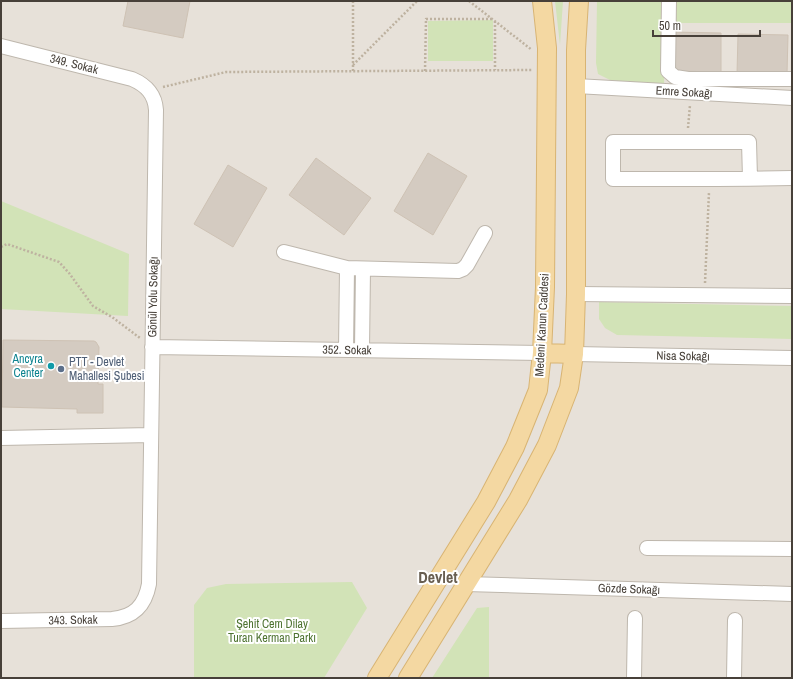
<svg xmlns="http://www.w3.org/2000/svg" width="793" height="679" font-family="'Archivo Narrow',sans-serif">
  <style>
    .residential { fill: #e7e1d9 }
    .green { fill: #d2e3b7 }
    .building { fill: #d4cbc1; stroke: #cec2b4 }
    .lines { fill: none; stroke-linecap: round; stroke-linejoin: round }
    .minor-casing { stroke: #beb7ad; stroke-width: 16 }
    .major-casing { stroke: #d8b473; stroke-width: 20 }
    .path { stroke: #beb2a0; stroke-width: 2.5; stroke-dasharray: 2 2; stroke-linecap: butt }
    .minor { stroke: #fff; stroke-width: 14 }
    .major { stroke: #f4d8a2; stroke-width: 18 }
    .culture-dot { fill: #0f9aa8; stroke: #fff; stroke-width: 1.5 }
    .service-dot { fill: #5c6f8a; stroke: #fff; stroke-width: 1.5 }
    .labels { text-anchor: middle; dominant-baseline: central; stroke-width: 4; stroke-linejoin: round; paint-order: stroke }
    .street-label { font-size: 12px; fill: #474039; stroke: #fff }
    .culture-label { font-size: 12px; fill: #0d838f; stroke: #fff; text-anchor: end }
    .service-label { font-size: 12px; fill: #4e5e75; stroke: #fff; text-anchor: start }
    .park-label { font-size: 12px; fill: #4e7331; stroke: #fff }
    .district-label { font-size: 16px; font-weight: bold; fill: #685e51; stroke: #fff }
  </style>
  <rect width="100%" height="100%" fill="#f3f0ea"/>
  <path class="residential" d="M1 1H792V678H1Z"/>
  <path class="green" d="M555 1H563L560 45Z
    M597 1H665L664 87 610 80 598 74 596 63Z
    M676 1H792V23H675Z
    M493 20V61H428V21Z
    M1 201 129 254 128 316 1 309Z
    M599 302 792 306V339L617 335 605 328 599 319Z
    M352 582 367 608 324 678H194V605L207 588 226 584Z
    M489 607V678H432L477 608Z"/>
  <path class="building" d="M128 1H190L183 38 123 26Z
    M671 32 721 33V72L671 71Z
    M738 34 788 35 787 74H737Z
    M428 153 467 176 433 235 394 211Z
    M316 158 371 198 344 235 289 195Z
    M228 165 267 188 233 247 194 224Z
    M3 340 94 341 96 342 99 347 98 384H103V413H77V409L2 407Z"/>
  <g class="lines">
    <defs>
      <path id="minor" d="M669 1 668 71 675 77 688 79H792
        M1 46 132 79C146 85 155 94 156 110L149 584C145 606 134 617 112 619L1 621
        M576 86 792 98
        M750 178 749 142H613V179C672 179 732 179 792 178
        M284 252 347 268 458 271 463 269 467 265 485 233
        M576 294 792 296
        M152 347 542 353
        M346 350 347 268
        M362 350 363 269
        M574 354 792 358
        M1 438 151 435
        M647 548 792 549
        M466 584 792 594
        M634 678 635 618
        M734 678 735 620"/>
      <path id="major" d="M542 353 574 354
        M377 678 486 502 515 447 538 390 542 353 545 287 547 48 542 1
        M408 678 518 500 547 445 569 388 574 354 576 294V50L579 1"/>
    </defs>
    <use href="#minor" class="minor-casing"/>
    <use href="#major" class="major-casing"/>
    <path class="path" d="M353 1V71
      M469 1 532 50
      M495 21V70
      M353 65 417 1
      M425 71 426 19H493
      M163 87 226 72 532 70
      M688 128 690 105
      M1 247 7 244 59 262 69 273 93 306 112 317 140 338
      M705 283 709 192"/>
    <use href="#minor" class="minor"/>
    <use href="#major" class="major"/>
  </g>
  <circle class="culture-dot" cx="51" cy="366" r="4"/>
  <circle class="service-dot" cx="61" cy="369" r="4"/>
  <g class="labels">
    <g class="street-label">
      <text transform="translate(74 64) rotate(14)">349. Sokak</text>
      <text transform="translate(684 92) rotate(3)">Emre Sokağı</text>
      <text transform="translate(153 297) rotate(-89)">Gönül Yolu Sokağı</text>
      <text transform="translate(542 325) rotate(-87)">Medeni Kanun Caddesi</text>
      <text transform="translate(347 350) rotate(1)">352. Sokak</text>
      <text transform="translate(683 356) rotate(1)">Nisa Sokağı</text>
      <text transform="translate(629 589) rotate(2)">Gözde Sokağı</text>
      <text transform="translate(73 620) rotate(-1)">343. Sokak</text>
    </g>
    <g class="culture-label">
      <text x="43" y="359">Ancyra<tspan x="43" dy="14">Center</tspan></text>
    </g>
    <g class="service-label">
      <text x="69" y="362">PTT - Devlet<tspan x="69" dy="14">Mahallesi Şubesi</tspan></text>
    </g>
    <g class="park-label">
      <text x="272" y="624">Şehit Cem Dilay<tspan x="272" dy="14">Turan Kerman Parkı</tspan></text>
    </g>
    <g class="district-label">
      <text x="438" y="577">Devlet</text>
    </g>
  </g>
  <rect width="793" height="679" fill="none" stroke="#474039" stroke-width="4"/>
  <path d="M653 30v6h107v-6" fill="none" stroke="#474039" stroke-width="2"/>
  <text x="659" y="30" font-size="12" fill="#474039" stroke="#ffffff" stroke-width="3" paint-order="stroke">50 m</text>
</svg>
